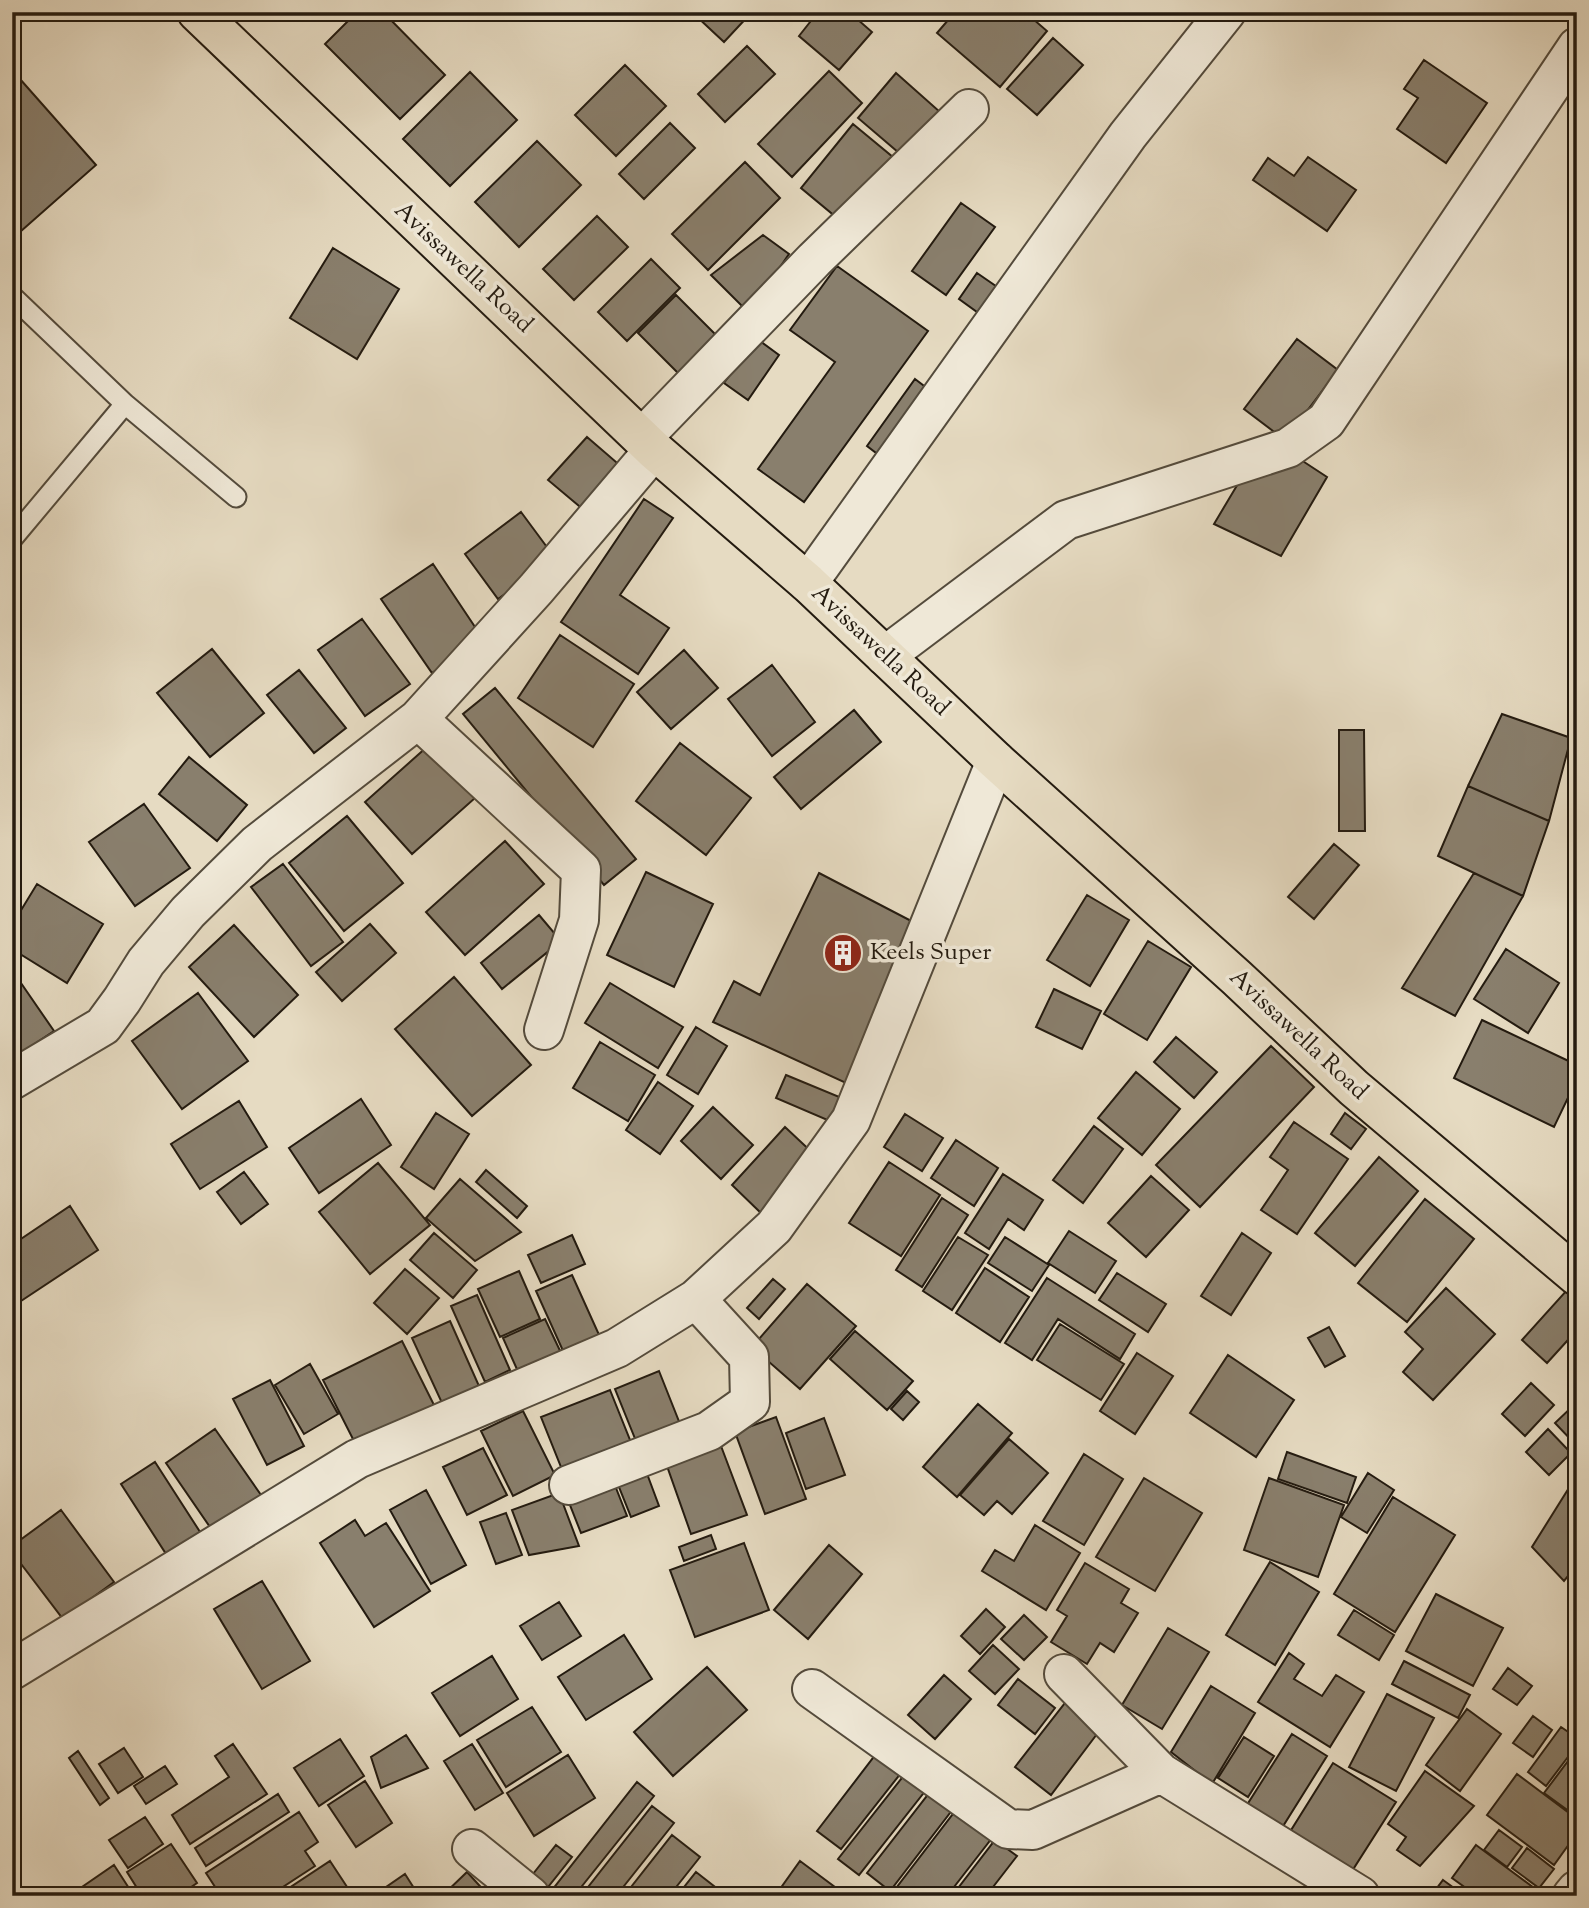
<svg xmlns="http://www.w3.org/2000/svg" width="1589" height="1908" font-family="'Sorts Mill Goudy',serif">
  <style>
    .building { fill: #897f6d; stroke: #241b10; stroke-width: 2 }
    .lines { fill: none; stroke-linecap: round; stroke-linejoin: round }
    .lane-casing { stroke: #544b3c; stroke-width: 23 }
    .street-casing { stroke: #544b3c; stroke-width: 42 }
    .primary-casing { stroke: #241b10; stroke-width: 42 }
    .lane { stroke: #efe8d7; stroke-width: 19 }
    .street { stroke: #efe8d7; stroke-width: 38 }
    .primary { stroke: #e6dbc2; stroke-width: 38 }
    .labels { text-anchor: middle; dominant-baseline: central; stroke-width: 7; stroke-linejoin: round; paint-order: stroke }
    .street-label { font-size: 24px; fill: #241b10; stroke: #efe8d7 }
    .poi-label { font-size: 24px; fill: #241b10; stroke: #efe8d7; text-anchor: start }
  </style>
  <rect width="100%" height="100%" fill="#e6dbc2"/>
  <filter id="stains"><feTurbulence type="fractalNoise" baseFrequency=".00286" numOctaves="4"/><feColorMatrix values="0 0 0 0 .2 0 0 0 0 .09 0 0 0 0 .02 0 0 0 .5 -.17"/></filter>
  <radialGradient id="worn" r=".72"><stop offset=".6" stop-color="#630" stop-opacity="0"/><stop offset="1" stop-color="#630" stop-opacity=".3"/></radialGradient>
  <path class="building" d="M357 12H383L445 75 400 119 325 44Z
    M698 12H752L724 42 695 15Z
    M818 12H849L872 32 839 70 799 36Z
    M955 12H1025L1047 31 1000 87 937 33Z
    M1053 38 1083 65 1037 115 1007 89Z
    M747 46 775 74 725 122 698 94Z
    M1424 60 1487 103 1446 163 1397 129 1418 98 1404 89Z
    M625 65 666 106 616 156 575 115Z
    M12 70 96 165 12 239Z
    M829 71 862 103 792 177 758 144Z
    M470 72 517 120 450 186 403 139Z
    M896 73 949 120 912 164 858 118Z
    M670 123 695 148 644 199 619 174Z
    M853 124 894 158 842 222 801 188Z
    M537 141 581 185 519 247 475 202Z
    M1308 157 1356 190 1327 231 1253 180 1268 158 1294 176Z
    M745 162 780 198 708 270 672 234Z
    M961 203 995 227 946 295 912 271Z
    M597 216 628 247 574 300 543 269Z
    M763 235 789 254 749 313 711 275Z
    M333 248 399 289 357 359 290 318Z
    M651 259 680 288 627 341 598 312Z
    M837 266 928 331 804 502 758 469 835 362 790 330Z
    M977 273 1003 291 984 317 959 299Z
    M676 295 722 341 684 379 638 333Z
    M756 338 779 355 748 400 724 383Z
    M1297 339 1338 370 1285 440 1244 409Z
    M915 379 932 392 884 459 867 446Z
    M587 437 623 468 585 511 548 480Z
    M1295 456 1327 477 1281 556 1214 524 1242 477Z
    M644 499 673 518 620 595 669 628 638 674 561 622Z
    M521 512 555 558 498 599 465 554Z
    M433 564 483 639 432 673 381 599Z
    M362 619 410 684 365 716 318 650Z
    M560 635 634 684 593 747 518 698Z
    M212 649 264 713 210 757 157 693Z
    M684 650 718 688 671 729 637 692Z
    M772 665 815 722 772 756 728 699Z
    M299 670 346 728 314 753 267 695Z
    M495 688 636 859 604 885 463 714Z
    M854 710 881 742 801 809 774 777Z
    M1502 714 1571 738 1549 821 1468 786Z
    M1339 730H1364L1365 831H1339Z
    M680 743 751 798 706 855 636 801Z
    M428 746 475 798 412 854 365 802Z
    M189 757 247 805 217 841 159 794Z
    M1468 786 1549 821 1523 896 1438 856Z
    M144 804 190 868 135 906 89 842Z
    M347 816 403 883 344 931 289 863Z
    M505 841 544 884 465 955 426 912Z
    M1334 844 1359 865 1314 919 1288 897Z
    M283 864 343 942 311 966 251 887Z
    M646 872 713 904 674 987 607 955Z
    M819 873 919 925 846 1083 713 1022 734 981 760 995Z
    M1474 873 1523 896 1455 1016 1402 988Z
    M37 884 103 924 67 983 12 949V925Z
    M1087 895 1129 920 1090 986 1047 960Z
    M539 915 561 941 502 989 481 963Z
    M370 924 396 953 342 1001 316 972Z
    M234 925 298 995 254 1037 189 967Z
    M1148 941 1191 967 1147 1040 1104 1014Z
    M1506 949 1559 983 1528 1033 1474 999Z
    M12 970 54 1031 12 1059Z
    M454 977 531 1065 472 1116 395 1029Z
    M610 983 683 1027 658 1068 585 1023Z
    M1054 989 1101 1011 1082 1049 1036 1027Z
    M198 993 248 1061 182 1109 132 1041Z
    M1482 1020 1577 1065V1079L1554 1127 1454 1078Z
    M696 1027 727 1046 698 1094 667 1075Z
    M1176 1037 1217 1072 1194 1098 1154 1062Z
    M600 1042 655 1075 628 1121 573 1088Z
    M1271 1046 1314 1087 1200 1207 1156 1165Z
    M1136 1072 1180 1109 1142 1155 1098 1118Z
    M786 1075 849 1101 839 1125 776 1098Z
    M658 1082 693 1106 660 1154 626 1130Z
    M361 1099 391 1145 319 1193 289 1148Z
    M239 1101 267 1147 200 1189 171 1144Z
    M713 1107 753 1145 721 1179 681 1141Z
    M436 1113 469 1134 434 1189 401 1167Z
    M1345 1113 1366 1129 1351 1149 1331 1134Z
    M905 1114 943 1138 922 1171 884 1147Z
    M1294 1122 1348 1159 1297 1234 1261 1210 1288 1170 1270 1157Z
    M1094 1126 1123 1149 1083 1203 1053 1180Z
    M785 1127 817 1157 763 1215 732 1185Z
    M956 1140 998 1168 974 1206 931 1178Z
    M1379 1157 1418 1191 1355 1266 1315 1233Z
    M889 1162 940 1195 901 1256 849 1223Z
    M378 1163 430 1225 370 1274 319 1212Z
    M486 1170 527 1206 517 1218 476 1182Z
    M244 1172 268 1204 241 1224 217 1192Z
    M1003 1174 1043 1200 1024 1230 1008 1219 989 1249 965 1233Z
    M1151 1176 1189 1210 1146 1257 1108 1223Z
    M460 1179 521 1232 475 1261 426 1218Z
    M942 1198 968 1215 922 1287 896 1270Z
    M1425 1199 1474 1239 1407 1322 1358 1283Z
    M70 1206 98 1250 12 1307V1245Z
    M1069 1231 1116 1261 1095 1293 1048 1263Z
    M434 1233 477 1270 453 1298 410 1260Z
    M1242 1233 1271 1253 1231 1315 1201 1296Z
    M572 1235 585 1264 541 1283 528 1255Z
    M958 1237 988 1255 952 1310 923 1291Z
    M1005 1237 1049 1265 1032 1291 988 1263Z
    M985 1268 1029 1297 1000 1342 956 1313Z
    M405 1269 439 1298 407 1334 374 1303Z
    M519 1271 540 1319 500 1337 478 1289Z
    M1117 1273 1166 1304 1148 1332 1099 1300Z
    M572 1275 600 1337 564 1353 536 1291Z
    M1047 1278 1135 1334 1120 1359 1058 1319 1032 1360 1005 1343Z
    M773 1279 785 1289 759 1319 747 1308Z
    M807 1284 856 1326 800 1389 752 1347Z
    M1446 1288 1495 1334 1433 1400 1403 1372 1423 1349 1405 1332Z
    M1567 1290 1577 1298V1330L1547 1363 1522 1340Z
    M477 1295 510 1370 485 1382 451 1306Z
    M545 1319 563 1357 520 1376 503 1338Z
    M450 1321 479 1386 442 1403 412 1338Z
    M1060 1324 1124 1364 1101 1400 1037 1360Z
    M1329 1327 1345 1356 1325 1367 1308 1338Z
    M855 1331 913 1381 887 1410 830 1359Z
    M402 1341 436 1409 357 1447 323 1380Z
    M1137 1353 1173 1376 1135 1434 1100 1411Z
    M1228 1355 1294 1400 1256 1457 1190 1413Z
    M310 1364 338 1414 304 1434 275 1385Z
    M659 1371 680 1424 636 1441 615 1389Z
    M270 1380 304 1446 267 1465 233 1399Z
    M1531 1383 1554 1405 1525 1436 1502 1414Z
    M610 1390 632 1445 563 1472 541 1417Z
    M907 1391 919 1402 903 1420 891 1409Z
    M1577 1402V1441L1574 1443 1555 1423Z
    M978 1404 1012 1433 957 1497 923 1467Z
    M523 1411 555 1475 513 1496 481 1431Z
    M776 1417 806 1499 765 1514 735 1432Z
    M824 1418 845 1475 806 1489 786 1433Z
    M215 1429 261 1495 212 1530 166 1463Z
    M1548 1429 1571 1453 1549 1475 1526 1452Z
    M1009 1439 1048 1473 1012 1514 997 1501 984 1515 960 1495Z
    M721 1446 747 1515 691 1534 667 1466Z
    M483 1448 507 1495 467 1515 443 1467Z
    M1287 1452 1356 1477 1347 1503 1278 1479Z
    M1084 1454 1123 1479 1084 1545 1043 1521Z
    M155 1462 202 1535 168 1557 121 1484Z
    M646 1471 659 1506 631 1517 617 1482Z
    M1368 1473 1394 1490 1367 1533 1341 1517Z
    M1577 1475V1565L1564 1581 1532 1547Z
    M1144 1478 1202 1513 1155 1591 1096 1557Z
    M1269 1478 1344 1505 1318 1577 1244 1550Z
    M614 1483 627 1516 581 1533 568 1500Z
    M426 1490 466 1565 431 1584 390 1510Z
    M559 1493 579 1546 529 1555 512 1510Z
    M1393 1497 1455 1535 1395 1632 1334 1594Z
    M61 1510 114 1582 63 1619 12 1552V1546Z
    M506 1513 522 1555 496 1564 480 1522Z
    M355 1520 365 1536 386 1523 430 1591 374 1627 320 1543Z
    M1035 1525 1080 1553 1046 1610 982 1571 995 1550 1014 1561Z
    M711 1535 716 1549 684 1561 679 1547Z
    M744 1543 769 1610 695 1637 670 1570Z
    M829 1545 862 1574 808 1639 774 1610Z
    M1270 1562 1319 1592 1275 1665 1226 1635Z
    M1085 1563 1129 1589 1121 1603 1138 1613 1114 1652 1100 1643 1087 1664 1051 1642 1067 1616 1057 1610Z
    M262 1581 310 1661 262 1689 214 1609Z
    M1436 1594 1503 1628 1473 1686 1406 1651Z
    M559 1602 581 1636 542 1660 520 1626Z
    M986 1609 1005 1627 980 1654 961 1636Z
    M1354 1610 1394 1635 1379 1660 1338 1635Z
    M1024 1615 1047 1637 1024 1660 1001 1639Z
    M1168 1628 1209 1652 1162 1729 1122 1705Z
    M624 1635 652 1679 586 1720 558 1677Z
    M993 1645 1019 1669 995 1694 969 1671Z
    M1289 1653 1304 1664 1294 1679 1322 1696 1336 1675 1364 1692 1330 1747 1258 1702Z
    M492 1656 518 1699 460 1736 432 1693Z
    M1404 1661 1470 1695 1458 1718 1392 1684Z
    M707 1667 747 1710 673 1776 634 1732Z
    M1508 1668 1532 1686 1517 1705 1493 1689Z
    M944 1675 971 1699 935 1739 908 1715Z
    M1018 1679 1055 1708 1035 1734 998 1705Z
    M1211 1686 1255 1713 1212 1784 1171 1752Z
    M1387 1694 1434 1718 1396 1791 1349 1767Z
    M1065 1703 1100 1730 1051 1795 1015 1767Z
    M532 1707 561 1752 506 1787 477 1740Z
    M1467 1709 1501 1734 1460 1791 1426 1765Z
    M1533 1716 1552 1730 1533 1757 1513 1743Z
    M1561 1727 1577 1738V1745L1546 1786 1528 1772Z
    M1292 1734 1327 1756 1280 1831 1245 1808Z
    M406 1735 428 1768 381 1788 371 1757Z
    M1244 1737 1274 1756 1248 1797 1218 1778Z
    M340 1739 364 1776 319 1806 294 1768Z
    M233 1744 267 1794 190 1844 172 1815 229 1777 215 1756Z
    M472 1744 503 1793 475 1810 444 1761Z
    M124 1748 143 1777 118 1793 99 1764Z
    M1577 1749V1817L1544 1793Z
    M78 1751 109 1798 100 1805 69 1758Z
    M876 1754 901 1773 841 1849 817 1831Z
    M568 1755 595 1798 534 1836 507 1793Z
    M1333 1763 1396 1802 1345 1882 1283 1843Z
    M165 1766 177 1784 146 1804 134 1786Z
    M1425 1771 1474 1806 1420 1866 1397 1850 1406 1837 1388 1824Z
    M905 1774 926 1790 859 1875 838 1859Z
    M1517 1774 1577 1819V1833L1554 1865 1487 1815Z
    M365 1781 392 1823 356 1847 328 1805Z
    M637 1782 654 1796 574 1896H551L549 1894Z
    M930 1792 953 1809 890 1891 867 1873Z
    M278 1794 289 1812 206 1866 195 1848Z
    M652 1806 674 1823 616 1896H581Z
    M956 1810 992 1838 947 1896H890Z
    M299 1812 318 1842 305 1851 315 1866 269 1896H221L206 1873Z
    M145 1817 163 1844 128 1868 109 1840Z
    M1499 1830 1522 1847 1507 1867 1484 1850Z
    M672 1835 700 1857 669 1896H624Z
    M995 1840 1017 1856 986 1896H952Z
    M171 1844 197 1883 178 1896H142L127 1872Z
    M556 1845 572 1857 544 1892 529 1879Z
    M1476 1845 1545 1896H1477L1452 1878Z
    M1527 1848 1554 1869 1539 1888 1512 1868Z
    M330 1861 353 1896H277Z
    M800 1861 847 1896H775Z
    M114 1865 134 1896H83L79 1889Z
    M467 1872 489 1896H442Z
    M696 1872 719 1890 715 1896H677Z
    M405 1874 419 1896H373Z
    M1443 1880 1465 1896H1431Z"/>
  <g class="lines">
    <defs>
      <path id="lane" d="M12 296 125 404 236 497
        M12 539 125 404"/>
      <path id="street" d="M642 438 814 260 969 109
        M808 583 1128 135 1226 12
        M885 656 1066 520 1288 448 1326 421 1577 47
        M418 719 581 870 579 920 544 1030
        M12 1080 103 1026 122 1000 146 962 188 912 257 844 418 719 536 589 654 450
        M569 1485 709 1431 750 1402 749 1357 696 1299
        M12 1670 357 1459 617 1348 696 1299 774 1227 851 1120 996 761
        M1064 1674 1161 1773 1360 1896
        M812 1689 1008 1829 1033 1830 1161 1773
        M472 1849 530 1896
        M1572 1896 1577 1890"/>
      <path id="primary" d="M197 12 654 450 808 583 996 761 1237 978 1354 1088 1577 1276"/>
    </defs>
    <use href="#lane" class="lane-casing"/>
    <use href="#street" class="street-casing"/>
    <use href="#primary" class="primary-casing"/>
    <use href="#lane" class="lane"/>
    <use href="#street" class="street"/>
    <use href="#primary" class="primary"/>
  </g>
  <defs>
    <symbol id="building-disc" viewBox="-11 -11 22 22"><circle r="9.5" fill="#8f2418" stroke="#efe8d7"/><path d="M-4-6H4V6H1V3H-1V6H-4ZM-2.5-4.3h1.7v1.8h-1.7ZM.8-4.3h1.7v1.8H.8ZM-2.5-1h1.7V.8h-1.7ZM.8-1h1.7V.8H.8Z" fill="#fff"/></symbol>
  </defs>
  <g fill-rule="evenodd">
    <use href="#building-disc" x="821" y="931" width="44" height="44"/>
  </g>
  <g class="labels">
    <g class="street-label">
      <text transform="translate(463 268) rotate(43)">Avissawella Road</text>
      <text transform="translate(880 651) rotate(43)">Avissawella Road</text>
      <text transform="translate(1298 1035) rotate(43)">Avissawella Road</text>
    </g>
    <g class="poi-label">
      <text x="870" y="953">Keels Super</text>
    </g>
  </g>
  <rect width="1589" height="1908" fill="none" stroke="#e6dbc2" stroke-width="42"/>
  <rect x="14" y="14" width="1561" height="1880" fill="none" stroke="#241b10" stroke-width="3.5"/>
  <rect x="21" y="21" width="1547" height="1866" fill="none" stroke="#241b10" stroke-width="2"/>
  <rect width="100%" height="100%" filter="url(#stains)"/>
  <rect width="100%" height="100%" fill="url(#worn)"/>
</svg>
